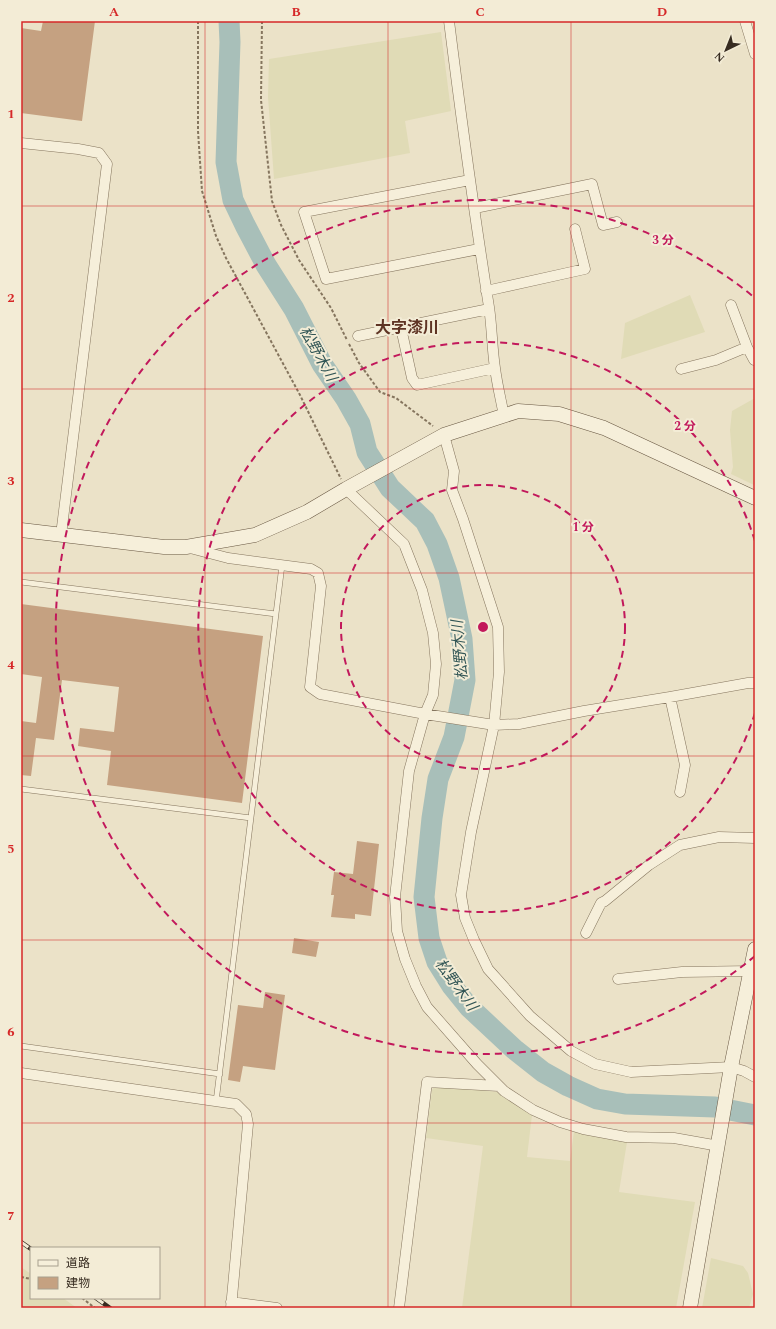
<svg xmlns="http://www.w3.org/2000/svg" width="776" height="1329" font-family="Spectral,'Noto Sans JP',serif">
  <style>
    .farmland { fill: #e0dbb6 }
    .lines { fill: none; stroke-linecap: round; stroke-linejoin: round }
    .river { stroke: #a8bfb9; stroke-width: 21 }
    .building { fill: #c5a181 }
    .lane-casing { stroke: #85755e; stroke-width: 6 }
    .street-casing { stroke: #85755e; stroke-width: 11 }
    .secondary-casing { stroke: #675641; stroke-width: 15 }
    .path { stroke: #85755e; stroke-width: 2; stroke-dasharray: 3 2; stroke-linecap: butt }
    .lane { stroke: #f6efda; stroke-width: 5 }
    .street { stroke: #f6efda; stroke-width: 10 }
    .secondary { stroke: #f6efda; stroke-width: 14 }
    .rail-casing { stroke: #372c21; stroke-width: 4.5 }
    .rail { stroke: #f3ecd6; stroke-width: 3; stroke-dasharray: 9; stroke-linecap: butt }
    .grid { fill: none; stroke: #d62828; stroke-width: 1; stroke-opacity: 0.55 }
    .ring { fill: none; stroke: #c2185b; stroke-width: 2; stroke-dasharray: 7 5 }
    .labels { text-anchor: middle; dominant-baseline: central; stroke-width: 4; stroke-linejoin: round; paint-order: stroke }
    .water-label { font-size: 15px; font-style: italic; fill: #315555; stroke: #f3ecd6 }
    .quarter-label { font-size: 16px; font-weight: bold; fill: #5f3424; stroke: #f3ecd6 }
    .centre { fill: #c2185b; stroke: #f3ecd6; stroke-width: 2 }
    .ring-label { font-size: 12px; text-anchor: middle; font-weight: bold; fill: #c2185b; stroke: #f3ecd6; stroke-width: 4; stroke-linejoin: round; paint-order: stroke }
    .neatline { fill: none; stroke: #d62828; stroke-width: 1.5 }
    .grid-label { font-size: 13px; text-anchor: middle; font-weight: bold; fill: #d62828 }
  </style>
  <rect width="100%" height="100%" fill="#ebe2c8"/>
  <path class="farmland" d="M441 32 451 111 405 121 410 153 274 179 268 97 269 59Z
    M690 295 705 332 621 359 625 323Z
    M755 398V483L754 485 731 474 733 467 730 430 732 411Z
    M436 1084 497 1092 532 1115 527 1157 570 1161 574 1131 627 1142 619 1192 695 1202 676 1308H462L483 1146 426 1138 432 1090Z
    M711 1258 743 1266 748 1273 753 1294 749 1308H702Z
    M21 1267 31 1274V1298H63L77 1308H21Z"/>
  <g class="lines">
    <path class="river" d="M229 21 230 42 226 162 233 200 245 225 266 265 294 309 322 364 346 399 360 424 367 452 390 488 425 521 437 544 449 578 462 639 465 680 454 737 438 779 432 818 424 897 429 938 437 962 452 986 469 1007 514 1049 543 1072 568 1086 597 1099 625 1104 715 1107 755 1115"/>
  </g>
  <path class="building" d="M43 21H95L82 121 21 113V28L41 31Z
    M21 604 263 636 242 803 107 785 111 751 78 746 80 728 114 732 119 687 62 680 54 740 36 738 31 776 21 775V721L36 723 42 677 21 674Z
    M357 841 379 844 371 916 355 914V919L331 917 334 895H331L334 872 353 874Z
    M294 938 319 942 316 957 292 953Z
    M265 992 285 995 275 1070 243 1066 240 1082 228 1080 238 1005 263 1008Z"/>
  <g class="lines">
    <defs>
      <path id="lane" d="M21 582 276 614
        M21 789 251 818
        M21 1046 220 1074
        M216 1102 282 565"/>
      <path id="street" d="M449 21C461 117 474 212 489 307 492 327 492 348 495 368 497 384 501 400 504 416
        M745 21 755 54
        M21 143 78 149 99 153 107 164 61 535
        M470 180 304 212 326 279 479 249
        M475 208 592 184 603 225 617 222
        M486 291 585 269 575 229
        M731 305 747 347 754 360 755 359
        M401 328 412 378 417 385 495 368
        M358 336 489 309
        M681 369 716 360 747 347
        M444 435 454 471 452 490 463 519 498 627 499 672 494 725 471 832 461 895 465 918 474 940 488 969 530 1016 571 1051 595 1064 631 1072 731 1067 744 1071 755 1077
        M346 489 404 544 422 590 433 633 436 664 433 695 425 714 409 771 395 897 397 931 405 959 416 986 427 1007 477 1064 504 1091 533 1110 560 1122 583 1129 626 1137 674 1138 719 1146
        M190 548 228 558 311 569 318 573 321 586 310 687 320 694 425 714 494 725 519 724 584 711 670 697 748 683H755
        M670 697 685 765 680 792
        M586 933 601 903 605 901 649 865 680 845 719 837 755 838
        M618 979 682 972 751 971
        M21 1073 236 1104 246 1114 248 1124 231 1308
        M231 1302 277 1308
        M399 1308 427 1082 499 1086"/>
      <path id="secondary" d="M21 530 164 547H186L255 535 307 512 346 489 444 435 518 411 559 414 604 428 755 498
        M690 1308 731 1067 755 949"/>
    </defs>
    <use href="#lane" class="lane-casing"/>
    <use href="#street" class="street-casing"/>
    <use href="#secondary" class="secondary-casing"/>
    <path class="path" d="M198 21V131L202 191 216 236 226 258 300 395 341 479
      M262 21 261 100 272 201 281 225 299 260 331 308 347 340
      M349 344 359 363 380 392 396 398 433 426
      M21 1277 31 1279
      M82 1298 95 1308"/>
    <use href="#lane" class="lane"/>
    <use href="#street" class="street"/>
    <use href="#secondary" class="secondary"/>
    <defs>
      <path id="rail" d="M21 1242 31 1249
        M96 1298 110 1308"/>
    </defs>
    <use href="#rail" class="rail-casing"/>
    <use href="#rail" class="rail"/>
  </g>
  <path class="grid" d="M205 21V1308M388 21V1308M571 21V1308M21 206H755M21 389H755M21 573H755M21 756H755M21 940H755M21 1123H755"/>
  <g class="ring">
    <circle cx="483" cy="627" r="142"/>
    <path d="M755 713A285 285 0 1 1 755 541"/>
    <path d="M755 956A427 427 0 1 1 755 298"/>
  </g>
  <g class="labels">
    <g class="water-label">
      <text transform="translate(318 354) rotate(61)">松野木川</text>
      <text transform="translate(460 650) rotate(-95)">松野木川</text>
      <text transform="translate(456 985) rotate(54)">松野木川</text>
    </g>
    <g class="quarter-label">
      <text x="407" y="328">大字漆川</text>
    </g>
  </g>
  <circle cx="483" cy="627" r="6" class="centre"/>
  <g class="ring-label">
    <text x="663" y="244">3 分</text>
    <text x="685" y="430">2 分</text>
    <text x="583" y="531">1 分</text>
  </g>
  <rect width="776" height="1329" fill="none" stroke="#f3ecd6" stroke-width="44"/>
  <rect x="30" y="1247" width="130" height="52" fill="#f3ecd6" stroke="#a89f8e"/>
  <rect x="38" y="1260" width="20" height="6" fill="#f6efda" stroke="#a89f8e"/>
  <text x="66" y="1267" font-size="12" fill="#372c21">道路</text>
  <rect x="38" y="1277" width="20" height="12" fill="#c5a181" stroke="#a89f8e"/>
  <text x="66" y="1287" font-size="12" fill="#372c21">建物</text>
  <g transform="translate(726 50) rotate(223)" stroke="#f3ecd6" stroke-width="3" paint-order="stroke">
  <path d="M0-3L7 15L0 10L-7 15Z" fill="#372c21"/>
  <text y="-6" font-size="11" font-weight="bold" text-anchor="middle" fill="#372c21">N</text>
  </g>
  <rect x="22" y="22" width="732" height="1285" class="neatline"/>
  <g class="grid-label">
    <text x="114" y="16">A</text>
    <text x="296" y="16">B</text>
    <text x="480" y="16">C</text>
    <text x="662" y="16">D</text>
    <text x="11" y="118">1</text>
    <text x="11" y="302">2</text>
    <text x="11" y="485">3</text>
    <text x="11" y="669">4</text>
    <text x="11" y="853">5</text>
    <text x="11" y="1036">6</text>
    <text x="11" y="1220">7</text>
  </g>
</svg>
